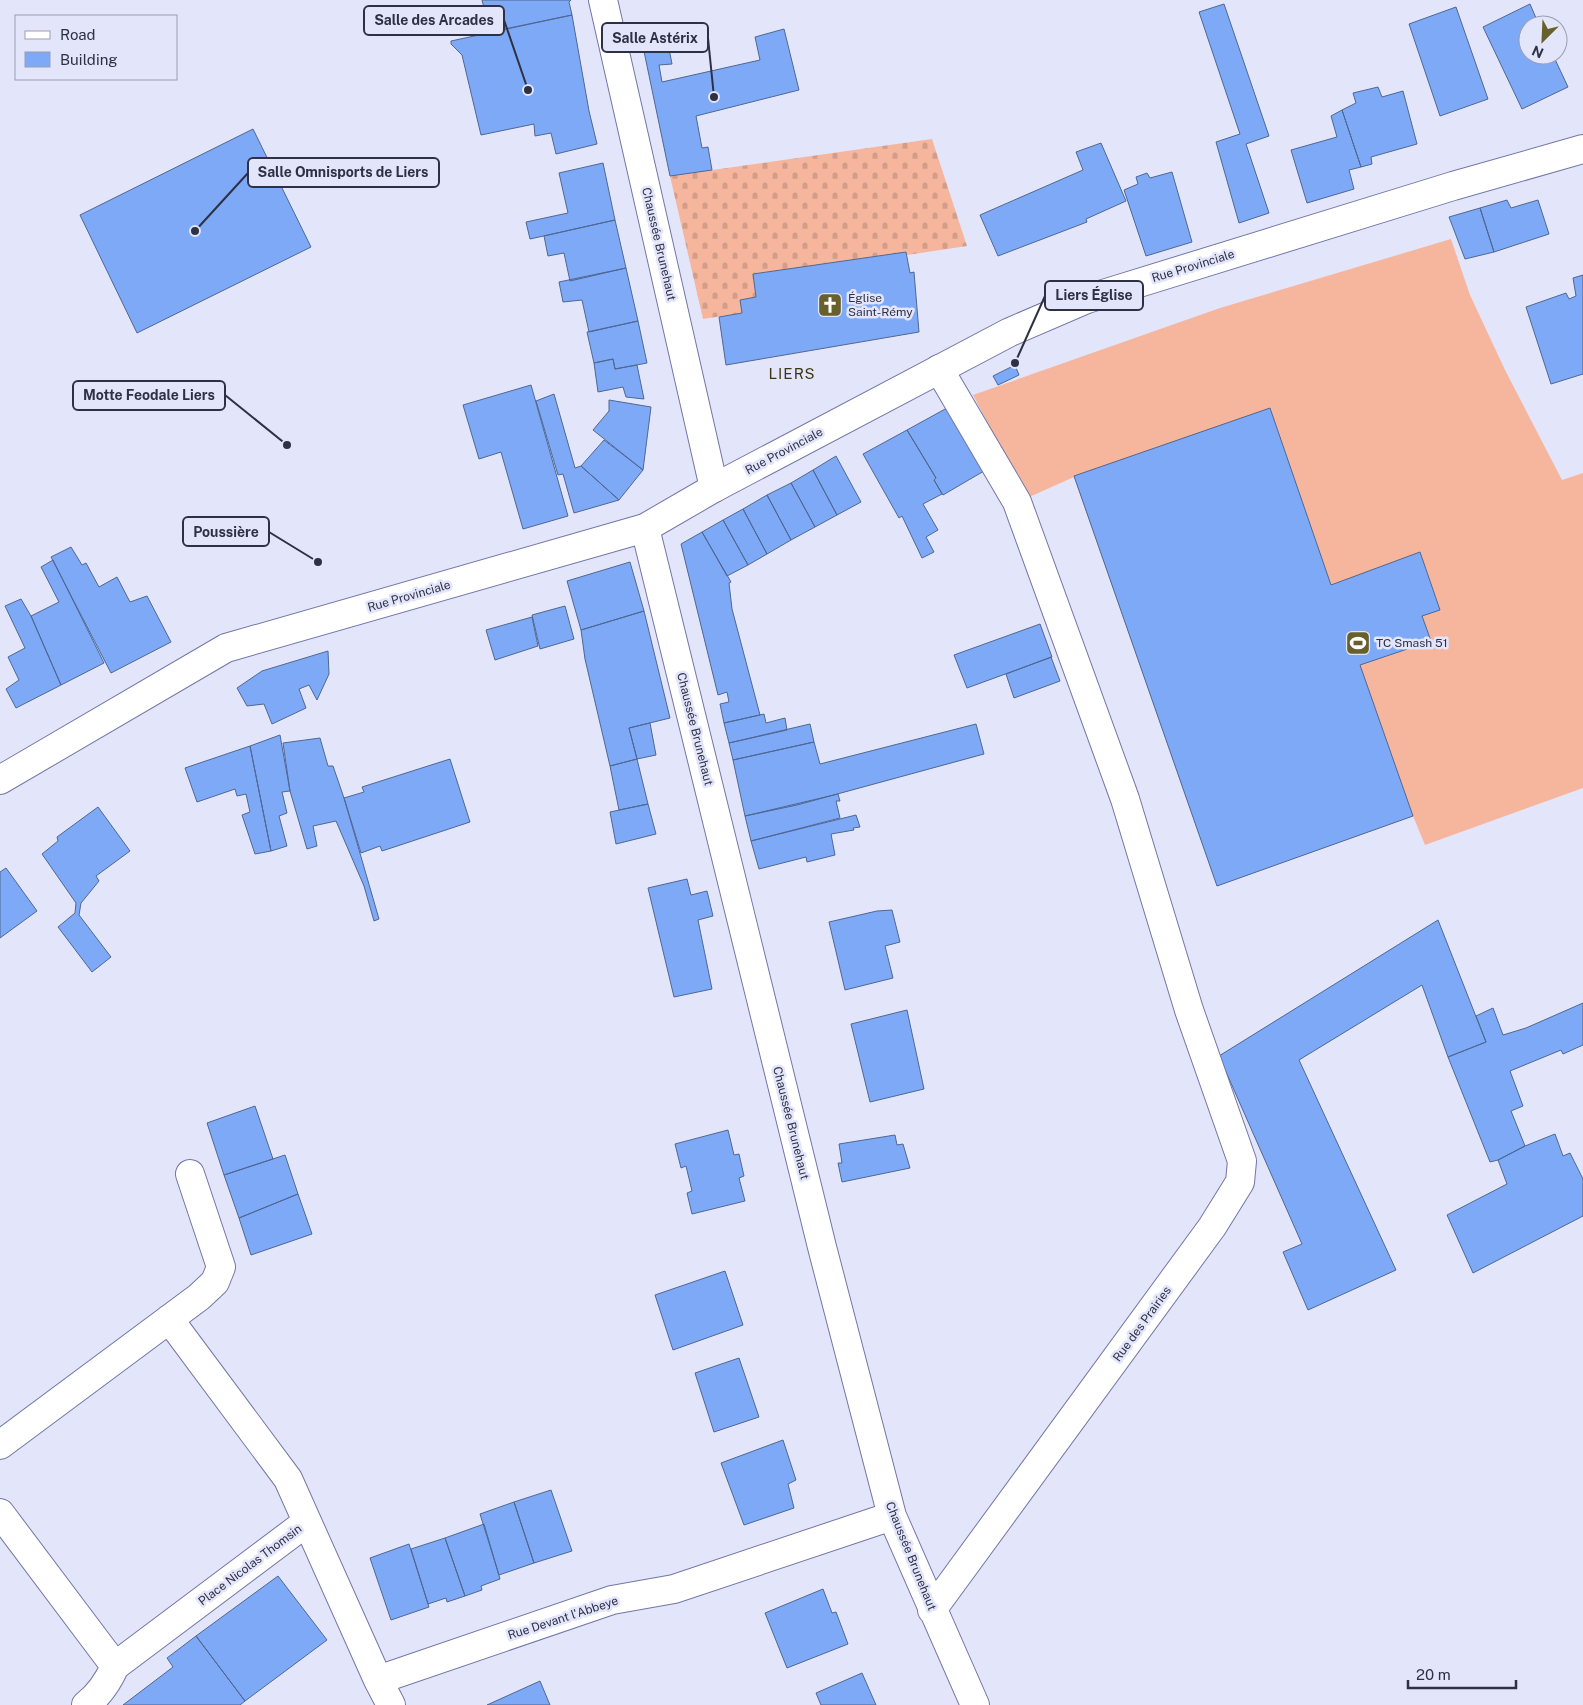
<svg xmlns="http://www.w3.org/2000/svg" width="1583" height="1705" font-family="'Public Sans',sans-serif">
  <style>
    .cemetery { fill: url(#cemetery-stones) }
    .garden { fill: #f6b69e }
    .building { fill: #7da9f7; stroke: #4f6792 }
    .lines { fill: none; stroke-linecap: round; stroke-linejoin: round }
    .minor-casing { stroke: #7376a7; stroke-width: 30 }
    .major-casing { stroke: #7376a7; stroke-width: 30 }
    .minor { stroke: #fff; stroke-width: 28 }
    .major { stroke: #fff; stroke-width: 28 }
    .labels { text-anchor: middle; dominant-baseline: central; stroke-width: 5; stroke-linejoin: round; paint-order: stroke }
    .street-label { font-size: 12px; fill: #2e3044; stroke: #e3e5fb }
    .poi-label { font-size: 12px; fill: #2e3044; stroke: #e3e5fb; text-anchor: start }
    .quarter-label { font-size: 15px; letter-spacing: 1px; fill: #3c360c; stroke: #e3e5fb }
    .leader { fill: none; stroke: #2e3044; stroke-width: 2 }
    .callout-dot { fill: #2e3044; stroke: #e3e5fb; stroke-width: 2 }
    .callout { fill: #e3e5fb; stroke: #2e3044; stroke-width: 2 }
    .callout-label { font-size: 14px; text-anchor: middle; font-weight: bold; fill: #2e3044 }
  </style>
  <defs>
    <pattern id="cemetery-stones" width="16" height="16" patternUnits="userSpaceOnUse" patternTransform="scale(1.25)"><rect width="16" height="16" fill="#f6b69e"/><path d="M2 7V4a2 2 0 0 1 4 0v3zM10 15v-3a2 2 0 0 1 4 0v3z" fill="#d39d89"/></pattern>
  </defs>
  <rect width="100%" height="100%" fill="#e3e5fb"/>
  <path class="cemetery" d="M932 139 967 246 907 255 906 252 753 274 756 297 741 300 742 313 703 319 670 176Z"/>
  <path class="garden" d="M1451 239 1470 295 1505 370 1562 480 1583 473V788L1425 845 1413 816 1217 886 1074 477 1027 498 973 395 1220 308Z"/>
  <path class="building" d="M482 0H571L569 2 572 15 490 32Z
    M1224 4 1269 136 1246 144 1269 213 1239 223 1216 142 1240 134 1199 12Z
    M1530 4 1539 25H1528V55H1553L1568 87 1522 109 1483 27Z
    M1456 7 1488 99 1440 116 1409 24Z
    M572 15 589 111 597 144 556 154 551 133 535 136 534 124 481 135 462 55 451 44V41Z
    M784 29 799 90 696 116 702 148 708 147 712 170 670 176 641 37 666 33 672 64 659 65 662 82 760 60 755 37Z
    M1378 87 1382 97 1403 91 1417 144 1371 157 1372 164 1361 167 1342 110 1356 103 1353 93Z
    M1342 110 1361 167 1349 170 1354 189 1307 203 1291 150 1337 137 1331 116Z
    M253 129 311 247 137 333 80 215Z
    M1101 143 1126 201 1086 219 1087 222 998 256 980 215 1083 170 1076 152Z
    M603 163 615 220 530 239 526 222 568 213 559 173Z
    M1172 172 1192 242 1146 256 1124 190 1138 184 1136 177 1147 173 1150 178Z
    M1507 200 1511 208 1538 200 1549 234 1494 252 1480 208Z
    M1480 208 1494 252 1465 259 1449 217Z
    M615 220 626 268 570 281 564 253 548 256 544 236Z
    M906 252 910 273 914 272 919 332 726 365 719 317 742 313 740 300 756 297 753 274Z
    M626 268 638 321 589 332 582 300 563 302 559 282Z
    M1583 275V374L1551 384 1526 307 1566 293 1569 299 1576 296 1573 278Z
    M638 321 647 363 615 369 613 359 594 363 587 332Z
    M613 359 615 369 637 365 644 399 626 397 623 387 598 392 594 363Z
    M1015 365 1019 375 998 385 993 376Z
    M531 385 568 516 523 529 501 452 479 459 463 405Z
    M554 394 575 468 581 466 619 500 574 513 563 474 558 475 536 401Z
    M609 400 651 407 643 470 593 430 609 411Z
    M947 408 984 471 943 495 934 480 936 478 907 430Z
    M1270 408 1331 585 1420 552 1440 610 1422 616 1431 641 1360 665 1413 816 1217 886 1074 476Z
    M907 430 936 478 934 480 942 494 923 504 938 530 926 537 934 552 922 558 902 516 899 518 863 454Z
    M604 440 643 470 619 500 581 466Z
    M836 456 861 502 837 515 813 470Z
    M813 470 837 515 815 527 791 483Z
    M791 483 815 527 791 540 767 495Z
    M767 495 791 540 767 554 743 509Z
    M743 509 767 554 748 565 723 520Z
    M723 520 748 565 727 576 702 532Z
    M702 532 731 582 729 583 732 609 760 715 724 723 720 704 729 702 727 692 718 695 681 544Z
    M71 547 82 565 86 563 99 587 117 577 130 602 147 596 171 642 111 673 51 557Z
    M53 560 104 663 61 685 31 616 59 602 41 567Z
    M630 562 644 611 581 630 567 581Z
    M21 599 31 616 61 685 16 708 6 689 19 680 8 657 25 648 5 606Z
    M565 606 574 639 540 649 532 615Z
    M644 611 670 718 629 728 637 759 610 766 585 659 581 630Z
    M532 617 538 646 495 660 486 630Z
    M1040 624 1052 657 967 688 954 655Z
    M328 651 329 674 317 700 309 685 299 689 306 708 272 724 264 704 247 706 237 688 262 671Z
    M1051 657 1060 681 1014 698 1006 674Z
    M764 714 766 723 785 718 787 730 729 743 724 723Z
    M650 723 656 755 637 759 629 728Z
    M810 724 814 742 733 760 729 743Z
    M976 724 984 754 797 805 745 816 733 760 814 742 820 764Z
    M280 735 290 791 282 792 287 813 279 816 287 846 271 851 250 746Z
    M320 738 328 766H333L344 798 379 919 374 921 364 886 336 821 313 826 317 846 307 849 290 791 283 743Z
    M250 746 271 851 255 854 242 815 250 812 246 794 237 796 235 789 197 802 185 768Z
    M450 759 470 822 382 851 380 846 361 853 344 798 364 792 362 787Z
    M637 759 648 804 619 810 610 766Z
    M838 794 840 801H836L840 818 751 841 745 816Z
    M648 804 656 834 616 844 610 812Z
    M98 807 130 851 96 876 99 881 81 903 79 915 111 957 92 972 58 927 75 913 76 903 42 854 58 841 57 837Z
    M856 815 860 827 853 828 854 830 831 834 835 855 807 862 806 857 759 869 751 841Z
    M6 868 37 911 0 938V872Z
    M687 879 691 895 707 891 713 916 698 920 712 989 674 997 648 888Z
    M892 910 900 942 885 946 893 978 845 990 829 922 877 911Z
    M1438 920 1486 1042 1448 1057 1422 985 1299 1060 1396 1270 1308 1310 1283 1252 1302 1244 1219 1056Z
    M1583 1003V1045L1563 1054 1561 1050 1510 1071 1523 1106 1511 1111 1525 1146 1498 1160 1490 1162 1448 1057 1486 1042 1476 1016 1493 1008 1503 1035 1526 1028Z
    M907 1010 924 1089 870 1102 851 1024Z
    M255 1106 273 1159 224 1175 207 1123Z
    M728 1130 734 1155 739 1154 744 1176 739 1178 745 1201 692 1214 687 1193 692 1191 686 1166 681 1168 675 1144Z
    M1555 1134 1563 1156 1570 1153 1583 1179V1216L1473 1273 1447 1215 1507 1184 1498 1160 1525 1146Z
    M895 1135 897 1145 903 1144 910 1168 842 1182 838 1163H842L839 1144Z
    M285 1155 298 1194 239 1218 224 1175Z
    M298 1194 312 1234 251 1255 239 1218Z
    M725 1271 743 1325 673 1350 655 1295Z
    M739 1358 759 1417 714 1432 695 1373Z
    M783 1440 796 1480 788 1484 794 1508 744 1525 721 1463Z
    M551 1490 572 1551 534 1563 514 1502Z
    M514 1502 534 1563 499 1575 480 1514Z
    M484 1524 500 1579 481 1586 482 1590 465 1596 445 1538Z
    M445 1538 465 1596 447 1602 446 1598 428 1604 411 1549Z
    M409 1544 429 1607 391 1620 370 1558Z
    M278 1576 327 1640 245 1701 196 1636Z
    M823 1589 832 1613 836 1612 848 1644 787 1668 765 1613Z
    M196 1636 245 1701 240 1705H123L173 1667 167 1658Z
    M862 1673 876 1705H821L816 1693Z
    M540 1681 550 1705H487Z"/>
  <g class="lines">
    <defs>
      <path id="minor" d="M603 0 714 488
        M645 528 822 1247 892 1516 975 1705
        M169 1319 288 1479 378 1680
        M0 1445 199 1297 215 1282 221 1267 190 1174
        M0 1513 115 1666C108 1682 100 1694 86 1705
        M932 1610 1212 1227 1240 1182 1242 1161 1189 1010 1125 799 1017 502 939 369
        M115 1666 307 1522
        M391 1705 378 1680 612 1600 674 1589 892 1516"/>
      <path id="major" d="M0 780 226 648 645 528 714 488 1010 332 1087 299 1453 186 1583 149"/>
    </defs>
    <use href="#minor" class="minor-casing"/>
    <use href="#major" class="major-casing"/>
    <use href="#minor" class="minor"/>
    <use href="#major" class="major"/>
  </g>
  <defs>
    <symbol id="church-square" viewBox="-11 -11 22 22"><rect x="-9" y="-9" width="18" height="18" rx="4" fill="#67602c" stroke="#e3e5fb"/><path d="M-1.2-6h2.4v3.5h3.3v2.4h-3.3V6h-2.4V-.1h-3.3v-2.4h3.3Z" fill="#fff"/></symbol>
    <symbol id="stadium-square" viewBox="-11 -11 22 22"><rect x="-9" y="-9" width="18" height="18" rx="4" fill="#67602c" stroke="#e3e5fb"/><path d="M0-5a6.5 5 0 1 0 0 10a6.5 5 0 1 0 0-10ZM-3.5-1.8h7v3.6h-7Z" fill="#fff"/></symbol>
  </defs>
  <g fill-rule="evenodd">
    <use href="#church-square" x="816" y="291" width="28" height="28"/>
    <use href="#stadium-square" x="1344" y="629" width="28" height="28"/>
  </g>
  <g class="labels">
    <g class="street-label">
      <text transform="translate(659 244) rotate(77)">Chaussée Brunehaut</text>
      <text transform="translate(1193 266) rotate(-17)">Rue Provinciale</text>
      <text transform="translate(784 451) rotate(-28)">Rue Provinciale</text>
      <text transform="translate(409 596) rotate(-16)">Rue Provinciale</text>
      <text transform="translate(695 729) rotate(76)">Chaussée Brunehaut</text>
      <text transform="translate(791 1123) rotate(76)">Chaussée Brunehaut</text>
      <text transform="translate(1142 1324) rotate(-54)">Rue des Prairies</text>
      <text transform="translate(911 1556) rotate(68)">Chaussée Brunehaut</text>
      <text transform="translate(250 1565) rotate(-37)">Place Nicolas Thomsin</text>
      <text transform="translate(563 1618) rotate(-18)">Rue Devant l'Abbeye</text>
    </g>
    <g class="poi-label">
      <text x="848" y="298">Église<tspan x="848" dy="14">Saint-Rémy</tspan></text>
      <text x="1376" y="643">TC Smash 51</text>
    </g>
    <g class="quarter-label">
      <text x="792" y="373">LIERS</text>
    </g>
  </g>
  <path class="leader" d="M528 90L504 20M714 97L708 38M195 231L248 173M1015 363L1045 296M287 445L225 395M318 562L269 532"/>
  <g class="callout-dot">
    <circle cx="528" cy="90" r="5"/>
    <circle cx="714" cy="97" r="5"/>
    <circle cx="195" cy="231" r="5"/>
    <circle cx="1015" cy="363" r="5"/>
    <circle cx="287" cy="445" r="5"/>
    <circle cx="318" cy="562" r="5"/>
  </g>
  <g class="callout">
    <rect x="364" y="6" width="140" height="29" rx="5"/>
    <rect x="602" y="23" width="106" height="29" rx="5"/>
    <rect x="248" y="158" width="191" height="29" rx="5"/>
    <rect x="1045" y="281" width="98" height="29" rx="5"/>
    <rect x="73" y="381" width="152" height="29" rx="5"/>
    <rect x="183" y="517" width="86" height="29" rx="5"/>
  </g>
  <g class="callout-label">
    <text x="434" y="25">Salle des Arcades</text>
    <text x="655" y="43">Salle Astérix</text>
    <text x="343" y="177">Salle Omnisports de Liers</text>
    <text x="1094" y="300">Liers Église</text>
    <text x="149" y="400">Motte Feodale Liers</text>
    <text x="226" y="537">Poussière</text>
  </g>
  <rect x="15" y="15" width="162" height="65" fill="#e3e5fb" stroke="#9b9db2"/>
  <rect x="25" y="31" width="25" height="8" fill="#ffffff" stroke="#9b9db2"/>
  <text x="60" y="40" font-size="15" fill="#2e3044">Road</text>
  <rect x="25" y="52" width="25" height="15" fill="#7da9f7" stroke="#9b9db2"/>
  <text x="60" y="65" font-size="15" fill="#2e3044">Building</text>
  <g transform="translate(1543 40) rotate(204)"><circle r="24" fill="#e3e5fb" stroke="#9b9db2"/>
  <path d="M0-4L9 19L0 12L-9 19Z" fill="#67602c"/>
  <text y="-8" font-size="14" font-weight="bold" text-anchor="middle" fill="#2e3044">N</text>
  </g>
  <path d="M1408 1680v8h108v-8" fill="none" stroke="#2e3044" stroke-width="2.5"/>
  <text x="1416" y="1680" font-size="15" fill="#2e3044" stroke="#e3e5fb" stroke-width="4" paint-order="stroke">20 m</text>
</svg>
